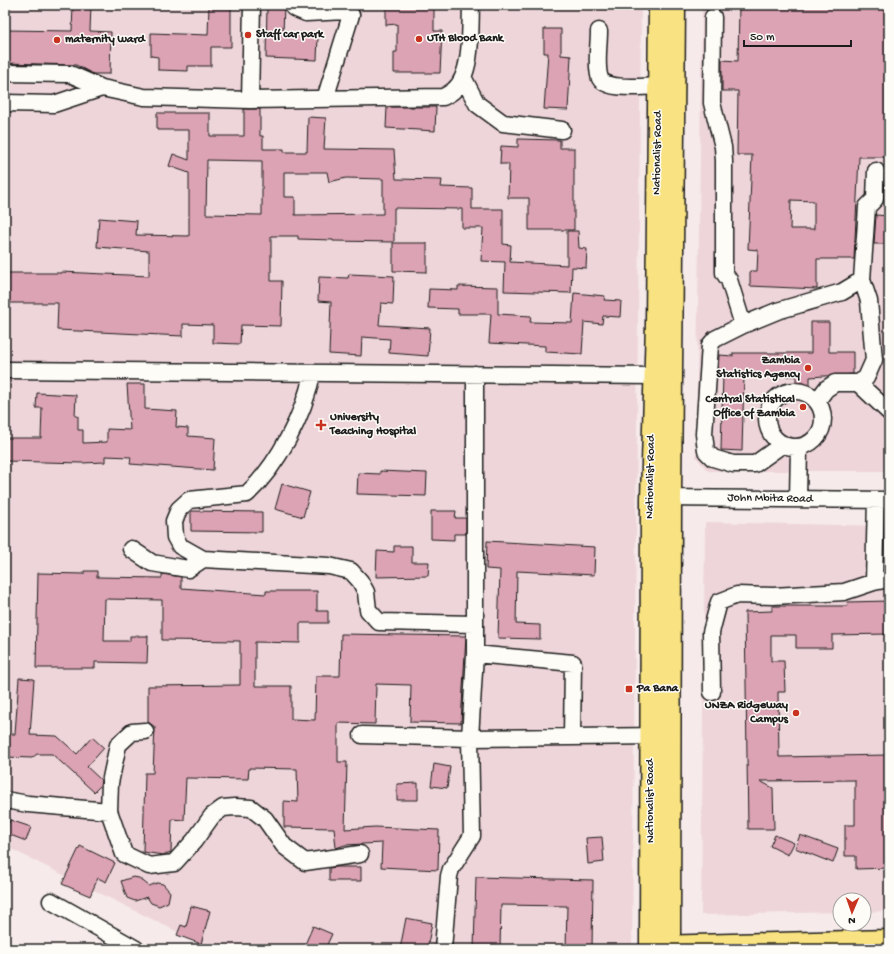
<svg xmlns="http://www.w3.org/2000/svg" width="894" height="954" font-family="'Gochi Hand',sans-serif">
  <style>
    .built { fill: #eed5da }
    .building { fill: #dca3b4; stroke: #1c1c1c; fill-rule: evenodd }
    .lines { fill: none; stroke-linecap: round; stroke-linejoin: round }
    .minor-casing { stroke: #1c1c1c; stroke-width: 19 }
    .major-casing { stroke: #1c1c1c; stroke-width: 23 }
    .minor { stroke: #fdfcf7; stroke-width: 16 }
    .major { stroke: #f8e281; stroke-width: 20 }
    .poi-dot { fill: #c8321e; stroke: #fdfcf7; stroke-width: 1.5 }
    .labels { text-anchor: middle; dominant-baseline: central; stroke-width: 3; stroke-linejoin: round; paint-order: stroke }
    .poi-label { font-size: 12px; font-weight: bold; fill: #1c1c1c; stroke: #fdfcf7; text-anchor: start }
    .street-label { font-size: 12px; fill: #1c1c1c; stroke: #fdfcf7 }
  </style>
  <rect width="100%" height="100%" fill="#f6eaea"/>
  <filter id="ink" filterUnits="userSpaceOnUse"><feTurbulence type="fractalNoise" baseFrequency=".025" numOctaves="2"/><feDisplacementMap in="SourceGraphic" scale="8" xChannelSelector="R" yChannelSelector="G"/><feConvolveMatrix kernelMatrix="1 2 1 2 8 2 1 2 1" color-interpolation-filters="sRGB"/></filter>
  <g filter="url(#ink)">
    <path class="built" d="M5 5H641L632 949H212L5 846Z
      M702 5H889V471H708L696 457Z
      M705 522 889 526V911L864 912V900H840V912L701 915Z"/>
    <path class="building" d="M73 5H91L90 31 111 32 110 74H93L76 65 5 63V30L72 31Z
      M209 5H231V47H211V66H188V71L158 70V57L151 56V33L208 35Z
      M267 5H284L283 35 318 36 317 60 266 58Z
      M386 5H434V31H442L440 73H394V52H397V24L386 25Z
      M739 5H889V157H859L854 259H817V289L750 286V271H757L758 250 748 249 752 155H737L738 91H722V60L738 61ZM791 200 814 201V229H790Z
      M544 29H561V55L571 56 568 110 544 109 548 53H544Z
      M387 107H436L435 131 386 128Z
      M244 109H260V136H263V149H284V152H307L308 117 326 118 324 149 394 150 396 179 442 180 441 187 472 188V209H503V244L511 245 510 262 567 265V231H578L579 248 587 249 586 268 572 267 571 293 504 291 505 262 481 261 483 228H462V209L394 208V242L333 241V240L298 239V236H271V281H282L281 326 241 325 240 344 213 343V325L183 324V336L57 330 58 303H5V273H61V272L149 276V251L97 247 99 218 137 221 136 235 189 236V173L169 166 173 154 189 160V130H157V113H210V136H244ZM207 160 262 161V215L206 214ZM284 172H327L329 182 346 178 383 179V214L295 215V197H284Z
      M518 139 560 140V148H574V230H529V198H508L509 164H500L501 146 518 147Z
      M876 215 889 216V244H874Z
      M393 243H427V272L393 271Z
      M349 274 394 276 393 304 381 303 379 325 430 328 428 356 389 353 390 339 362 337 361 356 329 354 331 302 318 301 319 277 348 278Z
      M458 286 498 287V314L531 316 530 322 572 323 574 293 605 296 604 300 621 301 620 317 603 316 602 324 584 322 582 354 545 352V346L489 343 491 314H458V309L428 308 429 289 458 290Z
      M811 322H829V352H853V374L810 377V387H796V376H744L742 451 721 450 723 374 718 373 719 355 733 356V353H811Z
      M127 384H145V409L177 411 176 427 188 428V436L215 438 213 470 130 464 131 457 105 456V462L82 463 5 461V438H41L42 408H36L37 393 76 395 75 416H78V430H83V443L107 442V429L130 430Z
      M380 471 427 473 426 496 357 494 358 473 380 474Z
      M282 484 310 492 303 517 275 509Z
      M191 511 262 512V532L191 531Z
      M431 511H456L455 518H466V534H454V540L431 539Z
      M487 541 595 547 594 575 517 571 516 624 540 625V639L498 638 500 570 486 569Z
      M394 546H412V562H429L428 576 376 577 377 551 394 552Z
      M84 571H97V577L162 578V574L181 577V588L266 594V591H317V611H328V623H300V643L255 642V686H291V719L315 720 316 676H340L341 634 466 636 461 723 410 722 411 685 376 684 375 724 338 723V762H347L345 829 375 827 439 830 438 870 381 867 382 843 345 845 336 848 334 828 284 827V801L298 802 297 769 249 768 248 779 186 778 184 820 172 819 171 852 163 855 143 852 145 773H153L155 727 148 722V686L240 685V641L162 640V600L105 599 104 641H130V636H148L147 663 95 662V668H36L38 573 84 574Z
      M889 601V634L832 635V648H796V635H771V661H784L785 692H778L779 757 889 755V868L856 869V856H845V825H855V780L760 781 773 788 774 829H748L745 612 772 611V606H848L847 602Z
      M19 678 34 679 30 735 57 736 77 754 92 737 104 748 87 767 101 780 100 786 94 792 52 754H37L32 758 5 757V734H15Z
      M434 764 450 767 447 788 431 786Z
      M418 783V800H397V784Z
      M10 820 31 827 26 841 5 833Z
      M775 835 794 843 788 855 770 846Z
      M800 835 838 849 833 863 795 848Z
      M602 837 604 862 588 864 586 838Z
      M80 846 115 863 106 882 98 878 90 896 62 884Z
      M337 867H361V881H329V868Z
      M133 877 139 878 149 886 157 883 163 884 170 892 168 902 159 906 151 903 147 897 135 901 127 898 121 881Z
      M476 877 593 880 592 949H566L567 906 501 905 500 949H474Z
      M191 906 210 911 201 944 177 935 181 925 186 927Z
      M406 918 432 923 427 949H400Z
      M313 926 332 934 325 949H303Z"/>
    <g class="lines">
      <defs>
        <path id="minor" d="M294 5V8L306 13 346 11 351 15 325 99
          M713 17 712 103 723 147 724 161V273L729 280 743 325
          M599 31C599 45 596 61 599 75 601 92 645 86 659 86
          M5 73 70 74 102 88 144 97 250 100 443 97C447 95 451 93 454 90 473 74 470 28 471 5
          M463 77 477 104 503 123 562 130
          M250 100 252 5
          M5 103 54 104 102 88
          M5 370 653 376
          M312 374C304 415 278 465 247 494L189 500 179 509 174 521 175 537 180 546 203 559 329 566 351 571 360 581 366 592 368 610 379 622 475 624
          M858 383 889 412
          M767 419a28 28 0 1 1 56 0a28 28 0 1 1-56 0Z
          M817 401 826 389 835 383H858L866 378 874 360 869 301 862 280 867 207 875 199 876 171
          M783 444 755 464H733L713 458 706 451 704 434 710 345 715 339 743 325 777 311 842 292 862 280
          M660 498 889 500
          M798 499 799 448
          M131 549 152 563 188 569 203 559
          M874 582 889 579
          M475 654 573 663 572 736
          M712 692 711 632 719 602 737 595 773 596 844 592 874 582 876 500
          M145 731 132 732 118 745 110 783 109 811 124 854 149 866 174 863 194 841 212 816 223 808 235 807 251 808 265 819 284 846 305 862 360 854
          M362 735 470 738 662 736
          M5 800 28 804 109 811
          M51 901 136 949
          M443 949 449 876 451 869 472 836 470 738 475 654V374"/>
        <path id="major" d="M657 946 889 940
          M650 949 651 498 656 323 659 5
          M670 949 671 498 675 5"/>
      </defs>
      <use href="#minor" class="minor-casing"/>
      <use href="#major" class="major-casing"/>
      <use href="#minor" class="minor"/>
      <use href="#major" class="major"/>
    </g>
  </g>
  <g class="poi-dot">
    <circle cx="248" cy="35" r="4"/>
    <circle cx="419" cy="39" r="4"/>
    <circle cx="57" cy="40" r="4"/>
    <circle cx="808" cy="368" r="4"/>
    <circle cx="803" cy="407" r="4"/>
    <path d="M319 419h4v4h4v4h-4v4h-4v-4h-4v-4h4z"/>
    <rect x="625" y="685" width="8" height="8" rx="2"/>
    <circle cx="796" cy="713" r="4"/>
  </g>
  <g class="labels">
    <g class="poi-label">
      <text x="256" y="35">Staff car park</text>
      <text x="427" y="39">UTH Blood Bank</text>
      <text x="65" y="40">maternity ward</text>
      <text x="800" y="361" text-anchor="end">Zambia<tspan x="800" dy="14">Statistics Agency</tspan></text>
      <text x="795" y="400" text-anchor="end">Central Statistical<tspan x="795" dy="14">Office of Zambia</tspan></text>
      <text x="330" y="418">University<tspan x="330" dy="14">Teaching Hospital</tspan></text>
      <text x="637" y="689">Pa Bana</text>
      <text x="788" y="706" text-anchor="end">UNZA Ridgeway<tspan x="788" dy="14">Campus</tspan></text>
    </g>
    <g class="street-label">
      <text transform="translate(658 153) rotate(-89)">Nationalist Road</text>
      <text transform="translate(651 477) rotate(-89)">Nationalist Road</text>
      <text transform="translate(770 499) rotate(1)">John Mbita Road</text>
      <text transform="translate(651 801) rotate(-90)">Nationalist Road</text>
    </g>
  </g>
  <rect width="894" height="954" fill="none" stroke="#fdfcf7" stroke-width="20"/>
  <rect x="10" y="10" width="874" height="934" fill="none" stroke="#1c1c1c" stroke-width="1.5" filter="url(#ink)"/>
  <g transform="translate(852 912) rotate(182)"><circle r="19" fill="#fdfcf7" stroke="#a3a29f"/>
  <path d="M0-3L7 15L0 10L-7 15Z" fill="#c8321e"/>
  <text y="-6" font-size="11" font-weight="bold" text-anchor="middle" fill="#1c1c1c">N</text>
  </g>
  <path d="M744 40v6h107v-6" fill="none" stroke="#1c1c1c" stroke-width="2"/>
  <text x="750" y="40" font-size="12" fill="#1c1c1c" stroke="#fdfcf7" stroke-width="3" paint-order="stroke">50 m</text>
</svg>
